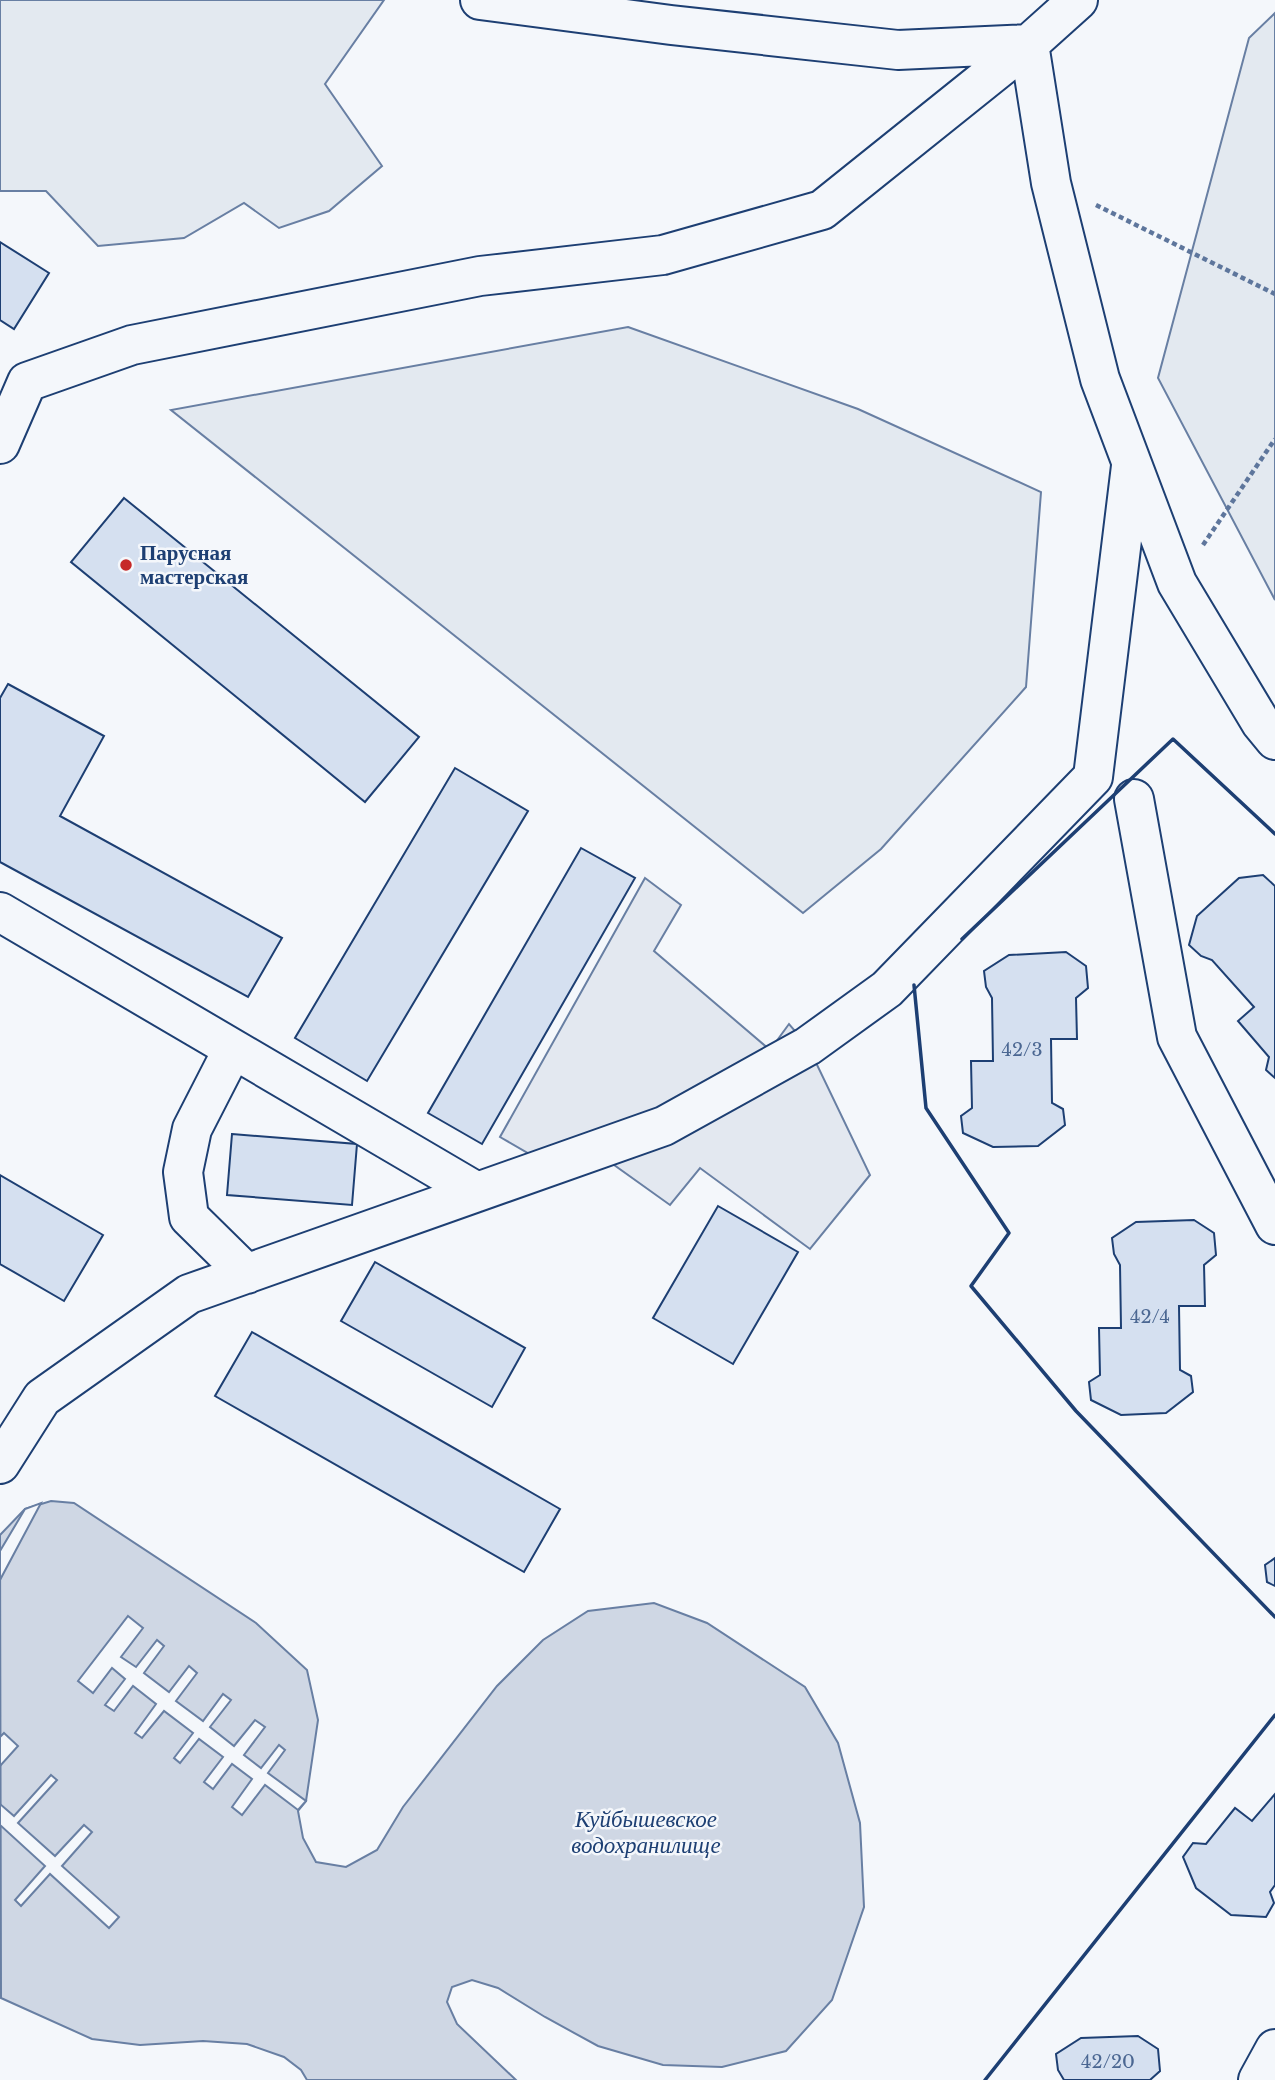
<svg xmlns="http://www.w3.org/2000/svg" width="1275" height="2080" font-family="'Libre Baskerville',serif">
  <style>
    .green { fill: #e3e9f0; stroke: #687fa3; stroke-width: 2 }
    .parking { fill: #e3e8f0; stroke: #687fa3; stroke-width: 2 }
    .water { fill: #cfd7e4; stroke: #687fa3; stroke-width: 2 }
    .pier { fill: #f4f7fb; stroke: #687fa3; stroke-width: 2 }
    .building { fill: #d5e0f0; stroke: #1d3f73; stroke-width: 2 }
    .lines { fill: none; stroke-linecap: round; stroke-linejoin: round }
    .minor-casing { stroke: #1d3f73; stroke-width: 42 }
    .path { stroke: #5e769c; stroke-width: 4.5; stroke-dasharray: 5 3.5; stroke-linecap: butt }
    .minor { stroke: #f4f7fb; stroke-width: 38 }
    .wall { stroke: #1d3f73; stroke-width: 3.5 }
    .poi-dot { fill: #c62828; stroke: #f4f7fb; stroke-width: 2.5 }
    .labels { text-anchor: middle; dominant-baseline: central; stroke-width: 5; stroke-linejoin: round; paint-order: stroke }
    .number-label { font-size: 18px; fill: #4b6792 }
    .poi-label { font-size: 21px; font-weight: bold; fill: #1d3f73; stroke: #f4f7fb; text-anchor: start }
    .water-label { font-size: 23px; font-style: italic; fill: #1d3f73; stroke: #f4f7fb }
  </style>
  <rect width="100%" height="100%" fill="#f4f7fb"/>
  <path class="green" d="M0 0H384L325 84 382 166 329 211 279 228 244 203 184 238 98 246 46 191H0Z
    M1275 13V600L1158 378 1249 38Z
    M628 327 858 409 1041 492 1026 687 881 849 803 913 171 410Z"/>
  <path class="parking" d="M645 878 681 905 654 951 770 1050 789 1024 808 1046 870 1175 810 1249 700 1168 670 1205 579 1140 540 1160 500 1137Z"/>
  <path class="water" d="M51 1501 74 1503 256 1623 307 1670 318 1720 306 1801 298 1811 303 1838 316 1862 346 1867 377 1850 403 1807 497 1686 543 1640 588 1611 654 1603 707 1623 805 1687 838 1743 860 1823 864 1907 832 2000 786 2051 722 2067 663 2065 598 2046 545 2017 498 1988 472 1980 452 1987 447 2002 457 2024 516 2080H307L301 2070 284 2057 247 2044 203 2041 140 2045 92 2039 1 1998 0 1535 25 1509Z"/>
  <path class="pier" d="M41 1503 0 1580V1551L25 1509Z
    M128 1616 143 1628 121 1657 136 1667 157 1640 164 1646 144 1673 169 1692 189 1666 197 1673 176 1701 203 1721 223 1694 231 1700 210 1727 234 1746 255 1720 265 1727 244 1755 261 1768 279 1745 285 1750 268 1773 306 1801 298 1810 265 1785 242 1815 232 1807 252 1779 232 1764 213 1789 204 1782 223 1757 199 1739 180 1763 174 1758 193 1733 164 1711 142 1738 135 1733 156 1704 133 1686 114 1711 105 1705 125 1679 112 1668 93 1693 78 1681Z
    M4 1733 18 1746 0 1766V1737Z
    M51 1775 57 1780 18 1823 55 1856 84 1825 92 1832 62 1866 119 1917 109 1928 50 1874 21 1906 15 1900 45 1866 0 1825V1804L14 1816Z"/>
  <path class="building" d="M0 242 49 273 14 329 0 320Z
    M124 498 419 737 365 802 71 562Z
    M8 684 104 736 60 816 282 938 248 997 0 862V698Z
    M455 768 528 811 367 1081 295 1038Z
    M581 848 635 878 482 1144 428 1113Z
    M1263 875 1275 886V1078L1266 1070 1269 1057 1238 1021 1254 1007 1212 960 1201 956 1189 945 1197 916 1239 878Z
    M1066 952 1086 966 1088 988 1076 998 1077 1039H1051L1052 1103 1063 1109 1065 1125 1038 1146 993 1147 963 1133 961 1116 972 1108 971 1061H993L992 998 986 987 984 971 1009 955Z
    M232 1134 357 1144 352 1205 227 1195Z
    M0 1175 103 1235 64 1301 0 1264Z
    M718 1206 798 1252 733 1364 653 1318Z
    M1194 1220 1214 1233 1216 1255 1204 1265 1205 1306H1179L1180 1370 1191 1376 1193 1392 1166 1413 1121 1415 1091 1400 1089 1382 1100 1375 1099 1328H1121L1120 1265 1114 1254 1112 1238 1136 1222Z
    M375 1262 525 1348 492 1407 341 1321Z
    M252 1332 560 1509 524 1572 215 1396Z
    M1275 1558V1586L1267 1582 1265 1565Z
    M1275 1794V1885L1270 1892 1274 1903 1266 1917 1231 1915 1196 1888 1183 1857 1193 1843 1206 1844 1235 1808 1252 1821Z
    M1138 2036 1158 2049 1160 2071 1150 2080H1064L1058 2070 1056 2054 1081 2038Z"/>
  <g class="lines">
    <defs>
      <path id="minor" d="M480 0 671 25 898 50 1029 44
        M1029 44 1051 183 1100 379 1177 583 1261 723 1275 740
        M0 444 27 382 132 345 480 276 663 255 822 210 1029 44 1078 0
        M1134 799 1177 1037 1275 1225
        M0 912 477 1192
        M233 1049 192 1129 183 1172 189 1217 247 1274
        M0 1464 42 1398 189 1294 664 1126 808 1046 887 989 1093 777 1131 466
        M1258 2080 1275 2049"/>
    </defs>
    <use href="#minor" class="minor-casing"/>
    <path class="path" d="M1096 205 1275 294
      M1203 545 1275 439"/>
    <use href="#minor" class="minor"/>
    <path class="wall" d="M962 939 1173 739 1275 834
      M914 985 926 1108 1009 1233 971 1286 1076 1411 1275 1617
      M985 2080 1275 1715"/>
  </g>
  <circle class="poi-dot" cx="126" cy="565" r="7"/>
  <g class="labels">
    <g class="number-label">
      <text x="1022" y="1050">42/3</text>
      <text x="1150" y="1317">42/4</text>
      <text x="1108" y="2062">42/20</text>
    </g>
    <g class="poi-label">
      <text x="140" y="553">Парусная<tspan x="140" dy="24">мастерская</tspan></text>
    </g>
    <g class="water-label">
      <text x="646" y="1819">Куйбышевское<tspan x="646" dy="26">водохранилище</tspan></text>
    </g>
  </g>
</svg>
